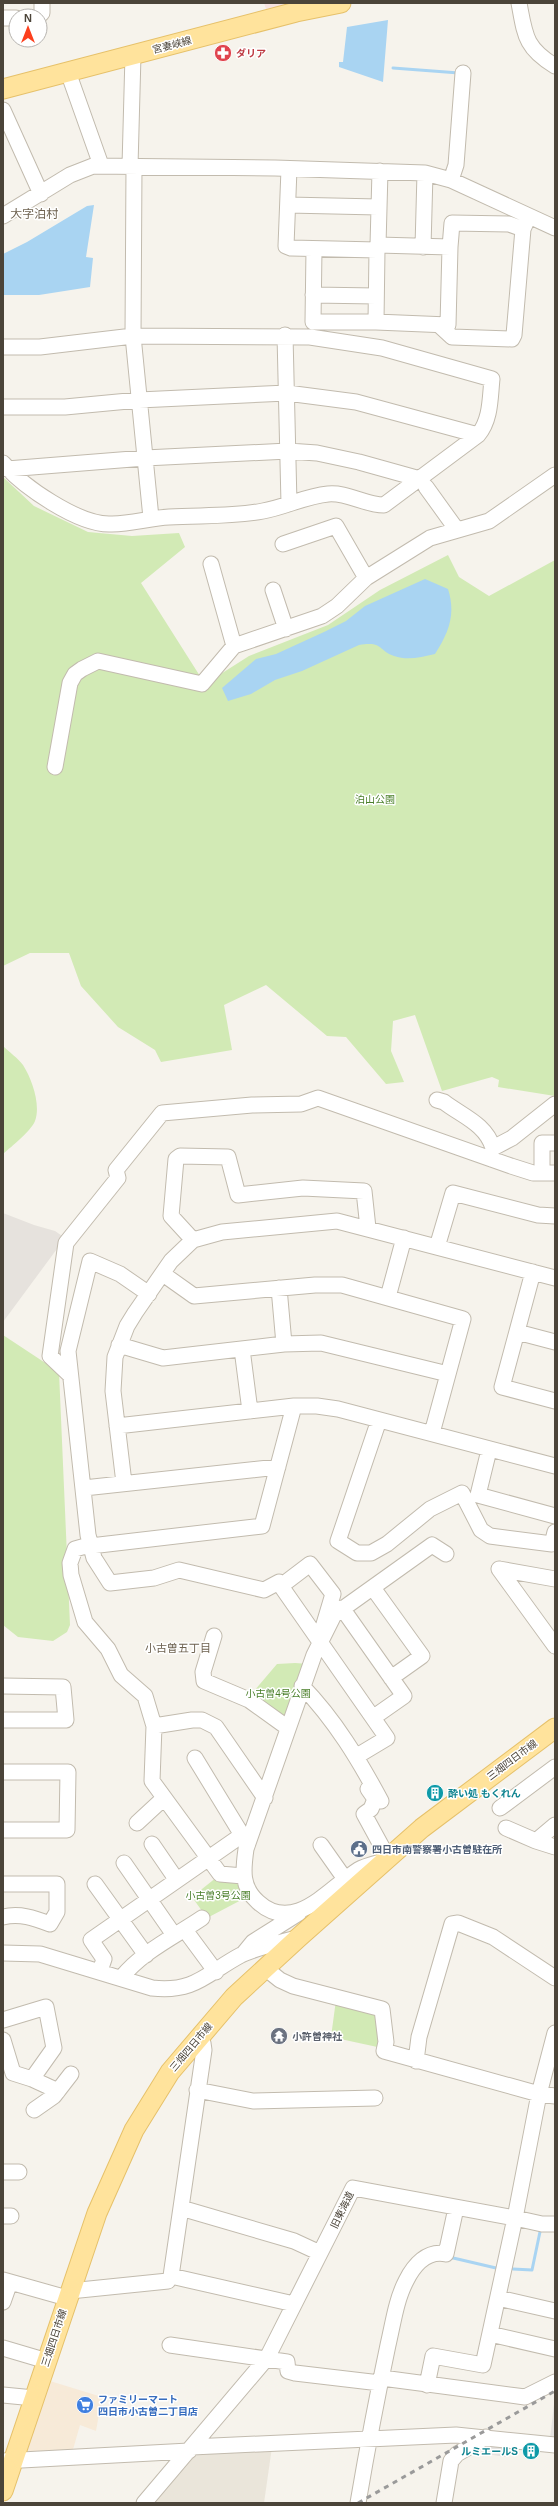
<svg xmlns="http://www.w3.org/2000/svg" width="558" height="2506" font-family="Arial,'Noto Sans JP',sans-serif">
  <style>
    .residential { fill: #eae5da }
    .commercial { fill: #f7ead8 }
    .industrial { fill: #e6e2dd }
    .medical { fill: #f6e3e0 }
    .green { fill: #d2eab5 }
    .parking { fill: #e5e3e0 }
    .water { fill: #a9d4f2 }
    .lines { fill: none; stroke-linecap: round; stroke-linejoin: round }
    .stream { stroke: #a9d4f2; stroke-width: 3 }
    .minor-casing { stroke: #c2bbae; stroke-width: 17 }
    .major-casing { stroke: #e6c16a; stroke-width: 21 }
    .minor { stroke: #fff; stroke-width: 15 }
    .major { stroke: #ffe39c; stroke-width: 19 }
    .rail { stroke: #9a9a9a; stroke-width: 3; stroke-dasharray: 5 5; stroke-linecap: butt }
    .labels { text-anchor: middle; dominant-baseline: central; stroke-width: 3; stroke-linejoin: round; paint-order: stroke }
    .street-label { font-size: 10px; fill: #4b4439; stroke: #fff }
    .health-label { font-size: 10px; font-weight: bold; fill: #be3a42; stroke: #fff; text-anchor: start }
    .park-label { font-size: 10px; fill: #4a7f2a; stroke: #fff }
    .culture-label { font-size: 10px; font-weight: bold; fill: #0d838f; stroke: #fff; text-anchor: start }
    .service-label { font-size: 10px; font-weight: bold; fill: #4e5e75; stroke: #fff; text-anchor: start }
    .worship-label { font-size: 10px; font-weight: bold; fill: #5b616d; stroke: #fff; text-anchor: start }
    .shop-label { font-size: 10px; font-weight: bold; fill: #366cbe; stroke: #fff; text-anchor: start }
    .neighbourhood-label { font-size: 11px; fill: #6e6250; stroke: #fff }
    .quarter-label { font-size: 12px; fill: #6e6250; stroke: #fff }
  </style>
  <rect width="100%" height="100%" fill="#f6f3ec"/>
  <path class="residential" d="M272 2447 264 2503H151L196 2452Z"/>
  <path class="commercial" d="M50 2381 102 2397 96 2431 80 2425 72 2453 25 2456Z"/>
  <path class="industrial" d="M3 1213 34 1225 55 1231 65 1238 3 1322Z"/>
  <path class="medical" d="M264 3H295L266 9Z"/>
  <path class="green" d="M3 477 34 506 88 532 132 536 179 533 185 547 141 583 205 684 249 656 328 625 380 590 448 555 459 577 489 596 555 560V1096L498 1087 499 1080 492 1077 442 1091 415 1015 393 1021 391 1051 404 1082 386 1084 346 1037 327 1036 266 985 224 1005 232 1050 161 1062 155 1050 118 1027 81 986 69 953H30L3 966Z
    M3 1046C9 1052 18 1058 23 1065 32 1079 41 1105 35 1121 31 1131 12 1146 3 1154Z
    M3 1335 59 1372 70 1625 67 1632 53 1641 18 1637 3 1625Z
    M295 1663 309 1664 286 1724 249 1697 277 1664Z
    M217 1877 241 1881 247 1897 207 1918 192 1897Z
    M336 2000 378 2012 382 2048 331 2037Z"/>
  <path class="parking" d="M554 2404H555V2440L550 2439Z
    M486 2444 508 2447 506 2457 480 2453Z"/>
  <path class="water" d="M388 20 383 82 339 67V62H343L347 27Z
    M94 205 86 257 93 258 90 287 39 295H3V254L27 242 87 206Z
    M425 579 448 589C456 614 449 632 435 654 421 657 408 661 394 656 378 651 384 641 359 645L302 671 275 680 251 694 228 701 222 688 256 659 276 654 324 632 346 621 365 606Z"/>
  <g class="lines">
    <path class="stream" d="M393 68 459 73
      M449 2257 496 2268
      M513 2269 532 2270 541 2227"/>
    <defs>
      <path id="minor" d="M519 3C525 35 525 48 555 66
        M39 16 42 13V3
        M3 18H16
        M68 72 101 165
        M3 110 41 194
        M130 166 133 55
        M134 166 133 336 151 518
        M289 169 286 246 291 248 377 250 376 322 448 325 450 247 378 245 377 250
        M451 180 456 165 463 73
        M288 205 378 207
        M3 216 70 175 93 166 275 168 425 173 451 180 555 228
        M378 245 380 171
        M423 247 425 173
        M450 247 452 223 509 224 523 229
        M314 249 313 322H376
        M313 295 376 296
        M439 325 452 337 512 339 514 335 523 229 529 216
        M285 335 289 504
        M3 347H40L133 336 310 337 382 348 492 379C490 397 491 420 478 435L384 505C365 505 347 492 328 494 306 496 285 507 263 511 232 517 201 515 169 517 149 518 129 525 109 524 78 524 23 487 3 463
        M3 407H65L139 400 287 393 356 402 478 435
        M7 469 145 458 288 451 317 453 359 462 420 479
        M426 487 457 530
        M283 544 336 526 366 578
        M211 564 234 646
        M273 590 286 629
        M55 767 70 683 75 674 82 669 98 661 202 684 234 646 322 616 337 606 366 578 430 538 489 521 555 475
        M437 1100 444 1102C462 1116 486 1124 493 1148
        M491 1159 493 1148 512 1138 555 1104
        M542 1173V1143H555
        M193 1240 171 1216 176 1159 180 1156 228 1157 238 1195 303 1188 364 1191 368 1228
        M437 1247 453 1193 538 1215 555 1216
        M533 1272 502 1387 555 1401
        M163 1274 194 1296 315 1285H342L463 1319 432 1433
        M279 1288 284 1344
        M149 1294 120 1274 90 1261 68 1351 88 1535 94 1558 110 1583 154 1578 179 1570 264 1590 279 1582 281 1586 310 1564 333 1594 319 1641
        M388 1297 404 1238
        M517 1332 555 1342
        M119 1345 163 1358 284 1344 321 1343 448 1374
        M242 1349 250 1411
        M70 1375 50 1356 66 1243 118 1178 116 1170 162 1113 252 1105 301 1104 318 1098 511 1166 533 1173H555
        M379 1420 338 1541 357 1553H371L387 1544 430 1509 462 1493 481 1530 490 1536 552 1544 555 1532
        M117 1426 294 1406H317L338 1409 555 1466
        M489 1450 478 1495 555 1516
        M124 1483 113 1391 115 1357 127 1326 135 1313 171 1261 193 1240 222 1232 337 1221 555 1278
        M84 1488 278 1467
        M499 1569 555 1646
        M499 1569 555 1579
        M281 1586 387 1738 357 1756
        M373 1588 422 1656 391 1678
        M342 1608 404 1696 374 1717
        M214 1636 203 1672 204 1681 249 1700 288 1728
        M3 1686 63 1687 66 1720H3
        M302 1686C335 1720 359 1760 381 1801
        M154 1726 192 1720H202L216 1727 265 1798
        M3 1772H68L67 1830H3
        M368 1789 375 1799 371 1809 364 1814 388 1858
        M500 1808 555 1767
        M137 1823 164 1798
        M506 1828 536 1841 555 1825
        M536 1841 555 1847
        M152 1844 176 1879
        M321 1845 345 1879
        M381 1862C374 1864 365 1866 358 1870 329 1888 294 1935 258 1902 241 1887 243 1870 246 1849L314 1655 334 1615 432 1545 446 1554
        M124 1863 174 1935
        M243 1876 220 1874 152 1781 154 1726 145 1696 121 1675 108 1649 85 1622 71 1575 70 1563 75 1549 82 1547 262 1526 294 1406
        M3 1884H57V1912L50 1924C34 1918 20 1913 3 1917
        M95 1884 146 1955
        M185 1930 216 1972
        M3 1953 40 1954 152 1988C195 1993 207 1973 241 1955 258 1947 279 1943 297 1938
        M244 1953 253 1942 299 1913
        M265 1968 280 1980 293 1986 382 2009 386 2042 384 2051 539 2094 555 2096
        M100 1971 104 1959 91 1940 242 1835 195 1758
        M121 1978C143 1951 174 1937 202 1918
        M3 2020 46 2007 54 2048 32 2079 13 2073 3 2040
        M416 2061 419 2037 452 1924 458 1923 493 1937 555 1978
        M32 2079 58 2091
        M197 2090 253 2101 375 2098
        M34 2110 54 2096 71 2074
        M3 2172H19
        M181 2208 294 2241 320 2253
        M3 2216H11
        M171 2276 294 2304
        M3 2280 67 2298
        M70 2291 168 2281 171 2276 204 2050 203 2043 197 2038
        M498 2298 555 2311
        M3 2302 10 2282
        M490 2334 555 2349
        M170 2345 287 2362 288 2371 295 2373 380 2383
        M3 2348 47 2361
        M382 2378 525 2397 555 2382
        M427 2385 433 2356 483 2365 515 2218 542 2224H555
        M3 2395 34 2398
        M192 2447 456 2435 555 2445
        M3 2461 189 2451
        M144 2503 267 2358 353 2188 515 2218 539 2094 555 2033
        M358 2503C367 2450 377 2397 388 2345 393 2324 396 2300 406 2281 414 2265 427 2250 446 2254L456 2208
        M444 2503 451 2461 457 2454 486 2437"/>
      <path id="major" d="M3 89 296 12 341 3
        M3 2491 97 2213 134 2130 170 2072 234 1997 298 1938 422 1828 555 1728"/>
    </defs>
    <use href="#minor" class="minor-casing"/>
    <use href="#major" class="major-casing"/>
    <use href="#minor" class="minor"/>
    <use href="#major" class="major"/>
    <path class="rail" d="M358 2503 555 2391"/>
  </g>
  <defs>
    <symbol id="pharmacy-disc" viewBox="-11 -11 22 22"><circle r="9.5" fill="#e0444e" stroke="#fff"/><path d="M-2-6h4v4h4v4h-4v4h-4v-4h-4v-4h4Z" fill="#fff"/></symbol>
    <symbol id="building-disc" viewBox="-11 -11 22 22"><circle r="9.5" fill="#0f9aa8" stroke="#fff"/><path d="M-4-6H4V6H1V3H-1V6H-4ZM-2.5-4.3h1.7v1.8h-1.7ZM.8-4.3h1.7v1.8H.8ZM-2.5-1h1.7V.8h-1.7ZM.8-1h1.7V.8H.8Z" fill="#fff"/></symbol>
    <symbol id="civic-disc" viewBox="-11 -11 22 22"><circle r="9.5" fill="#5c6f8a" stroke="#fff"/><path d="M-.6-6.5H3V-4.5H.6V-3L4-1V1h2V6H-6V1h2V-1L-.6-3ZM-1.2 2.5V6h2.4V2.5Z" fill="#fff"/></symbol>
    <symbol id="temple-disc" viewBox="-11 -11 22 22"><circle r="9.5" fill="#6b7280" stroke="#fff"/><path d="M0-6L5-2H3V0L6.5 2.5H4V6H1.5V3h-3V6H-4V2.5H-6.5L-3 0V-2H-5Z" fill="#fff"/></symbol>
    <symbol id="supermarket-disc" viewBox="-11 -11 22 22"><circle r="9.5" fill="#3f7fe0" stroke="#fff"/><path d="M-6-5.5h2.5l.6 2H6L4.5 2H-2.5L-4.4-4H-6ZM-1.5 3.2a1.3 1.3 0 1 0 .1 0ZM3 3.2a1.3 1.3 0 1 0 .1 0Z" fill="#fff"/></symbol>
  </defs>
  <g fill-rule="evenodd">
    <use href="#pharmacy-disc" x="213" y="43" width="20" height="20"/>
    <use href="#building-disc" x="425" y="1783" width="20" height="20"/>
    <use href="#civic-disc" x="349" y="1839" width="20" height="20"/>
    <use href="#temple-disc" x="269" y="2026" width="20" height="20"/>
    <use href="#supermarket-disc" x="75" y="2395" width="20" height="20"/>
    <use href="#building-disc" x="521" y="2441" width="20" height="20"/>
  </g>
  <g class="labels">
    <g class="street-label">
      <text transform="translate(172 45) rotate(-15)">宮妻峡線</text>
      <text transform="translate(512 1760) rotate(-37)">三畑四日市線</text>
      <text transform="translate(191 2047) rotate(-50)">三畑四日市線</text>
      <text transform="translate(342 2210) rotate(-64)">旧東海道</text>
      <text transform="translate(54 2338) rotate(-72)">三畑四日市線</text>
    </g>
    <g class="health-label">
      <text x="236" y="53">ダリア</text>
    </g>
    <g class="park-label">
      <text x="375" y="799">泊山公園</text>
      <text x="278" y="1693">小古曽4号公園</text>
      <text x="218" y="1895">小古曽3号公園</text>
    </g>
    <g class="culture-label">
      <text x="448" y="1793">酔い処 もくれん</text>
      <text x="518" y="2451" text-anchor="end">ルミエールS</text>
    </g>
    <g class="service-label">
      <text x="372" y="1849">四日市南警察署小古曽駐在所</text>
    </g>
    <g class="worship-label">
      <text x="292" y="2036">小許曽神社</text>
    </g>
    <g class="shop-label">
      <text x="98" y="2399">ファミリーマート<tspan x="98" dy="12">四日市小古曽二丁目店</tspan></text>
    </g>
    <g class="neighbourhood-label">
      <text x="178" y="1648">小古曽五丁目</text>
    </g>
    <g class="quarter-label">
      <text x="34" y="214">大字泊村</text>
    </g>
  </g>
  <rect width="558" height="2506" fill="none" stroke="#4b4439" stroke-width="8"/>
  <g transform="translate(28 28)"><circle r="19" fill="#ffffff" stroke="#b7b4b0"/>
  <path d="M0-3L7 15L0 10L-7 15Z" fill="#fc3f1d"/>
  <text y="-6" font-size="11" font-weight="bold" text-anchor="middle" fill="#4b4439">N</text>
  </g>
</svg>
